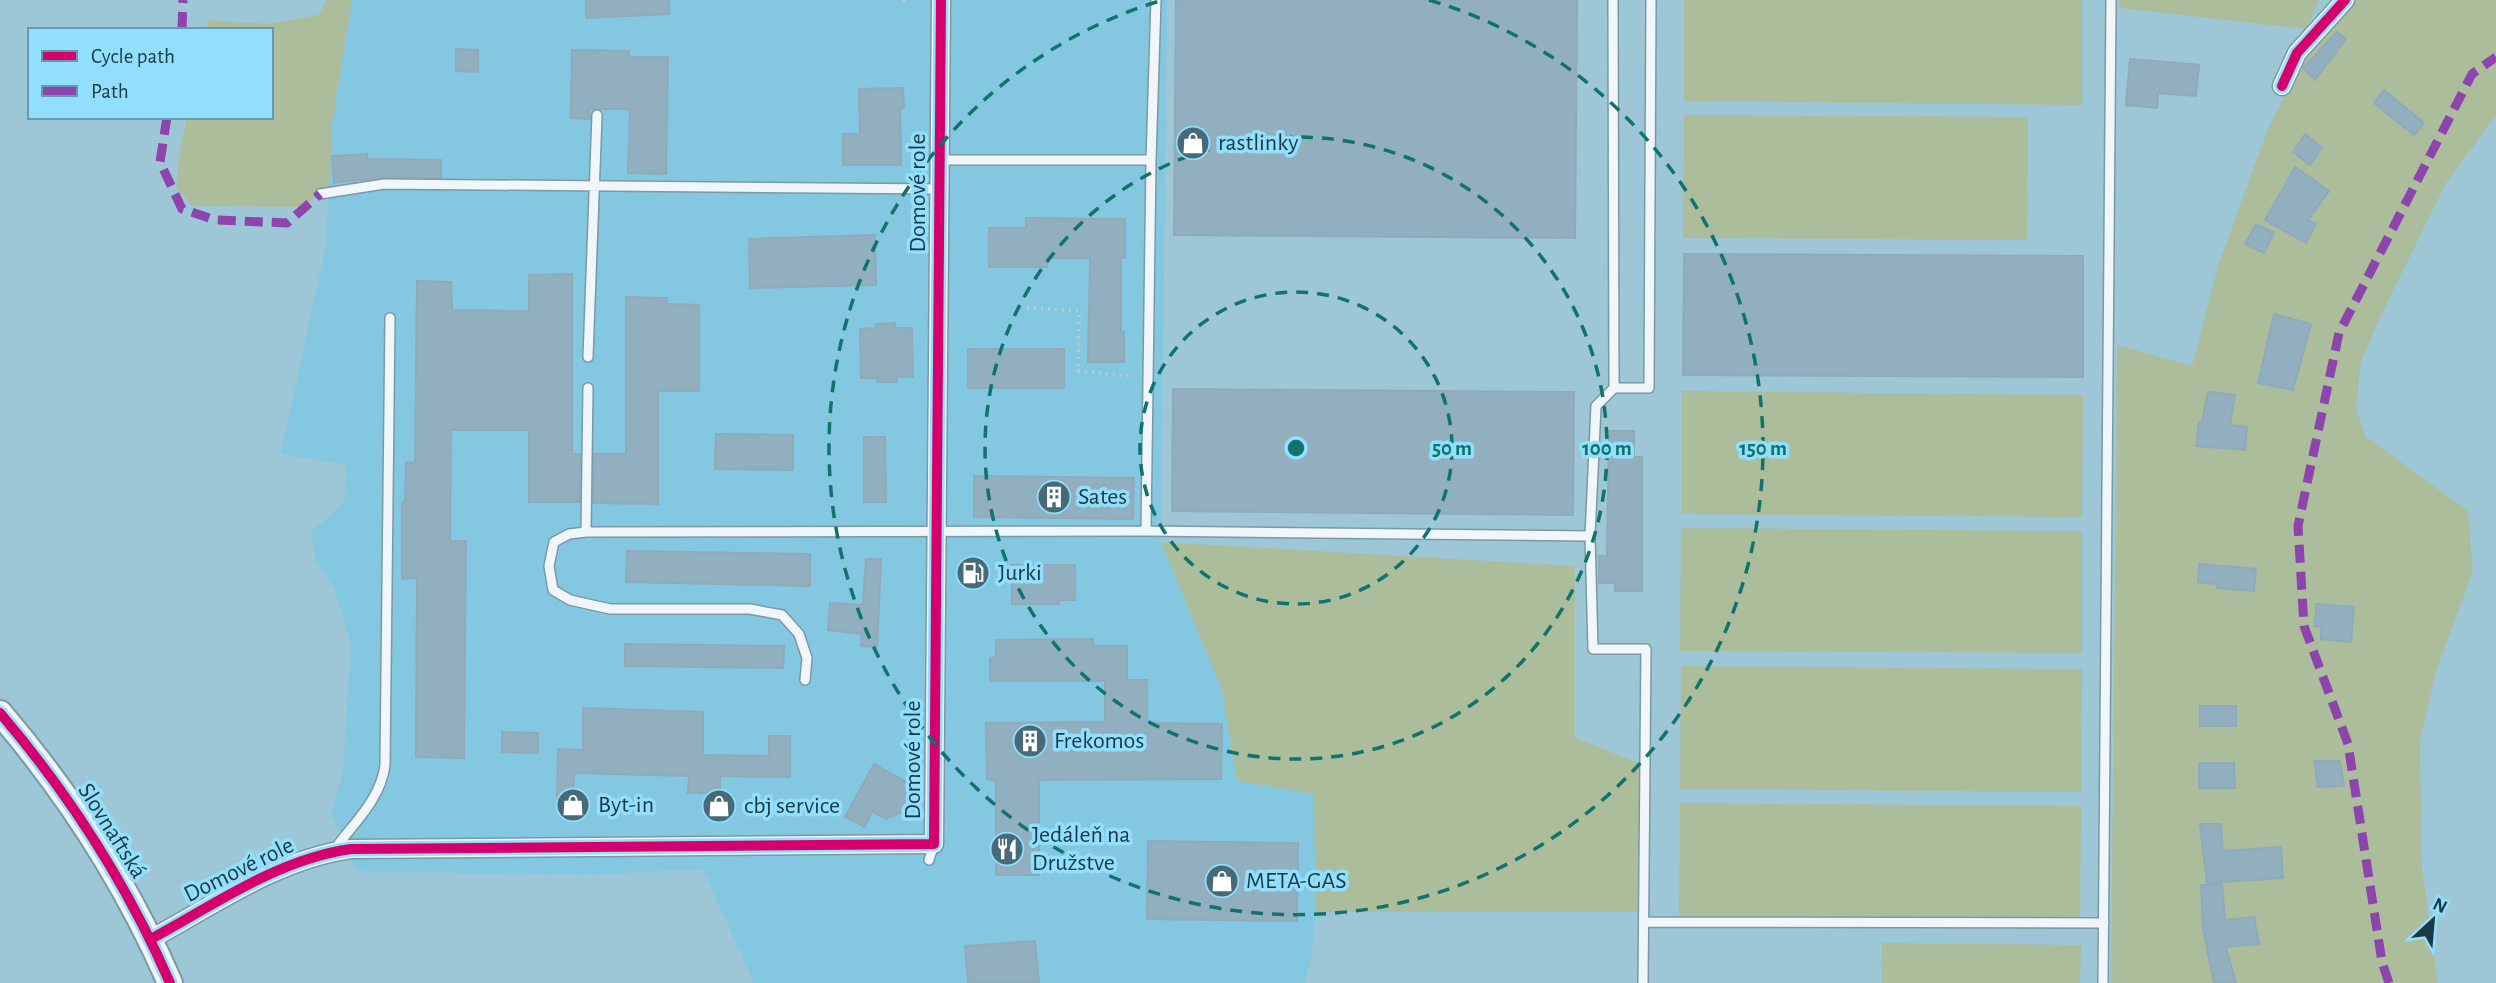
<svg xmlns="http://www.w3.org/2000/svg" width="2496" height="983" font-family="'Alegreya Sans',sans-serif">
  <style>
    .built { fill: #84c7e1 }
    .green { fill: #acbd9c }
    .building { fill: #92afbf; stroke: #8eaabb; stroke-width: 2 }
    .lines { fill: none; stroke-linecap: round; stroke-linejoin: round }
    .lane-casing { stroke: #7899a7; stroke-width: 12 }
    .street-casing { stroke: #7899a7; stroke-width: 21 }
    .secondary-casing { stroke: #7899a7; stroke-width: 28 }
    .path { stroke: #bdc9ce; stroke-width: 3.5; stroke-dasharray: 2 5; stroke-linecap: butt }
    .lane { stroke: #f0f6f9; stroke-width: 9 }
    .street { stroke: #f0f6f9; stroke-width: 18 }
    .secondary { stroke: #f0f6f9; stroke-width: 24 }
    .quiet { stroke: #8e44ad; stroke-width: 9; stroke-dasharray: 18 9; stroke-linecap: butt }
    .cycleway-casing { stroke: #92defd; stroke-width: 15 }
    .cycleway { stroke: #d6006c; stroke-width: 10 }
    .ring { fill: none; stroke: #10736c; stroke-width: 3.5; stroke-dasharray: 12 9 }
    .labels { text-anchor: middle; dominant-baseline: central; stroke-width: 7; stroke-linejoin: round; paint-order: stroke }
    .poi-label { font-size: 24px; fill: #193945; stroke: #92defd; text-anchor: start }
    .street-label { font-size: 24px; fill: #193945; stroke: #92defd }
    .centre { fill: #10736c; stroke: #92defd; stroke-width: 3.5 }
    .ring-label { font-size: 21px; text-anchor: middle; font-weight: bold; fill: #10736c; stroke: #92defd; stroke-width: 7; stroke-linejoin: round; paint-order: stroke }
  </style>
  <rect width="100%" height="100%" fill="#9dc6d7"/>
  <path class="built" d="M352 0H1167L1161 542 1222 690 1237 781 1314 794 1316 912 1311 959 1304 983H754L703 869 584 875 357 871 331 815 343 772 351 643 334 588 316 562 311 532 344 503 347 465 281 454 326 245 332 123Z"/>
  <path class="green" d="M327 0H352L332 123 330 185 303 207 192 206 176 187 180 150 187 117H271V30H206L208 20 268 24 319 15Z
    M1684 0H2082V105L1684 101Z
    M2120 0H2319L2306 29 2120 8Z
    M2355 0H2496V115L2446 183 2383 311 2361 361 2356 409 2365 436 2468 511 2473 571 2436 671 2420 741 2422 868 2438 983H2111L2117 345 2192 366 2219 263 2269 126 2308 50Z
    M1684 115 2028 117 2027 240 1683 238Z
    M1681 391 2083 395 2082 517 1681 514Z
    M1681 528 2082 531V653L1680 651Z
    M1161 542 1575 566V738L1640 764 1638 912H1316L1314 794 1237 781 1222 690Z
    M1681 666 2082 669 2081 792 1680 789Z
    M1680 803 2081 806 2080 929 1679 926Z
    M1882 943 2081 945 2080 983H1881Z"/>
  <path class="building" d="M586 0H669V14L586 18Z
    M1176 0H1577L1575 238 1174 235Z
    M2337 32 2346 39 2315 80 2303 68Z
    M456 49 478 50V72L456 71Z
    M572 50 629 51V57H668L666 174 628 173 630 109H589L590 119 571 118Z
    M2130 59 2199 65 2196 96 2158 93 2157 108 2126 105Z
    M903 88 904 108H900L901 165H843V134H860L859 89Z
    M2384 90 2424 123 2414 135 2374 103Z
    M2305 134 2322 148 2310 165 2293 152Z
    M367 154V159L441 160V178L384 177 334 183 332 156Z
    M2295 167 2329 191 2308 220 2316 224 2306 243 2265 220Z
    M1026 218 1125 219V258H1121V332H1124V362H1088L1090 258H1047V267H989V228H1026Z
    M2256 224 2274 233 2264 253 2245 244Z
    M875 235 876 285 750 288 749 239Z
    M1684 254 2083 256V377L1683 375Z
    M572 274V454H580L579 502H529V430H451L450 541H466L464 758 416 757 417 578 402 579V502H405L406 462 415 463 417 281 451 282 452 310 529 311V275Z
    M626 297 667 298V304L699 305V391H658V504L593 503 594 454H626Z
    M2274 314 2311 324 2293 390 2258 383Z
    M895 323V328H912L913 377H896L897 382H877V378H861L860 329 876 328V324Z
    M968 349H1064V388H968Z
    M1173 389 1574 392 1573 515 1172 511Z
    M2208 392 2235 395 2230 425 2247 427 2245 450 2196 446 2199 422 2202 423Z
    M1609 431H1634V457H1642V591H1615V583H1599V556H1607Z
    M716 434 793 435V470L715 469Z
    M864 437H885L886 502H864Z
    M974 476 1134 478 1133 519 974 517Z
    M627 551 810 554V586L626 582Z
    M866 559H881L877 647 861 646 862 634 828 630 830 603 863 605Z
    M2199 564 2256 569 2254 591 2217 588V584L2198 582Z
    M1012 565H1075V600H1058L1059 604H1012Z
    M2316 604 2354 607 2351 642 2321 639V627L2315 626Z
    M1093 639V646H1127V680H1147V723L1222 724 1221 779 1039 780V875H996V780L987 779 986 723 1105 722V681H990V658L996 657V640Z
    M625 644 784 646 783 668 625 666Z
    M2200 706H2236V726H2200Z
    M583 708 703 712V755L769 756V736H790V777L720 776V793H688L689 776 574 773 573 804 557 803 558 749 583 750Z
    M502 732 538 733V753L502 752Z
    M2314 761H2340L2344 786 2318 787Z
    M2199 763H2234L2235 788H2199Z
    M874 764 917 788 904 811 886 819 872 811 865 827 845 817Z
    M2200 824H2221L2223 851 2281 847 2283 878 2207 883Z
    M1148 841 1298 843 1297 921 1147 919Z
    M2222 884 2225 920 2254 917 2259 944 2226 947 2236 983H2214L2203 929 2201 885Z
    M1035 941 1039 983H968L965 946Z"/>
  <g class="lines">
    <defs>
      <path id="lane" d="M939 160H1151L1156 0
        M320 194 384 184 939 189
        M588 357 597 115
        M1614 388H1649L1651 0
        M1146 531 1151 160
        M586 532 588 388
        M1590 536 1593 649H1646L1643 983
        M805 680 807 658 799 634 782 615 750 609H610L570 600 553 590 549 566 554 542 569 534 586 532 1146 531 1590 536 1596 406 1614 388 1613 0
        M334 850C353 824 381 799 385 765L390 318
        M929 860 934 844
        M1644 922 2104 923
        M2103 983 2111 0"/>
      <path id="street" d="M2282 86 2297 53 2345 0
        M151 939C214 905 278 859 351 849L934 844 941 0"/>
      <path id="secondary" d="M0 713C70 795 127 884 170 983"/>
    </defs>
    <use href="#lane" class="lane-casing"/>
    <use href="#street" class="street-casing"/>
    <use href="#secondary" class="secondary-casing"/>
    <path class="path" d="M904 0V7
      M1027 308 1079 311 1078 371 1133 376"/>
    <use href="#lane" class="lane"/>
    <use href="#street" class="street"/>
    <use href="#secondary" class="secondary"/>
    <path class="quiet" d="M182 30 183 0
      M167 117 160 162 182 209 215 220 287 223 320 194
      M2389 983 2382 962 2348 744 2304 626 2298 526 2339 333 2472 74 2496 57"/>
    <defs>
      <path id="cycleway" d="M2282 86 2297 53 2345 0
        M0 713C70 795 127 884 170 983
        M151 939C214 905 278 859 351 849L934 844 941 0"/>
    </defs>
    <use href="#cycleway" class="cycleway-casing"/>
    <use href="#cycleway" class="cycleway"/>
  </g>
  <g class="ring">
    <circle cx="1296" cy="448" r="156"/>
    <circle cx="1296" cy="448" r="311"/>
    <path d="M1429 0A467 467 0 1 1 1163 0"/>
  </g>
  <defs>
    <symbol id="shop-disc" viewBox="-11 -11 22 22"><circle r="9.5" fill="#476a78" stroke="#92defd"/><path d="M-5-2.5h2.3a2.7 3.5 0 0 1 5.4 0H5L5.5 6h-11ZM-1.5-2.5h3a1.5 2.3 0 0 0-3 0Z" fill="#fff"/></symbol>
    <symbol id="building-disc" viewBox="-11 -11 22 22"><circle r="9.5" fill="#476a78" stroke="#92defd"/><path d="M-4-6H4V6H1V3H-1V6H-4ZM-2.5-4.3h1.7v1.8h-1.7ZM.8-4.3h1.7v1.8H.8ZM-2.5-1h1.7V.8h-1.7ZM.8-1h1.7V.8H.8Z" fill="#fff"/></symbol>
    <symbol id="fuel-disc" viewBox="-11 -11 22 22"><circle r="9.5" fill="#476a78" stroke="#92defd"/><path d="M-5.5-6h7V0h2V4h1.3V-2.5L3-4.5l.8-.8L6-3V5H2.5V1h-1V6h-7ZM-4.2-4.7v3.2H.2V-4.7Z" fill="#fff"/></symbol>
    <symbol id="restaurant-disc" viewBox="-11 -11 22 22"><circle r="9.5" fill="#476a78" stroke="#92defd"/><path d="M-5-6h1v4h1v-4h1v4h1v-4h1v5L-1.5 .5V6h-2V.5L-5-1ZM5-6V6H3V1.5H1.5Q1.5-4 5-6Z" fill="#fff"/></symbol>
  </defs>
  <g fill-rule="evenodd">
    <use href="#shop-disc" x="1174" y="124" width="38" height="38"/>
    <use href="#building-disc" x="1035" y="478" width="38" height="38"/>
    <use href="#fuel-disc" x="954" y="554" width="38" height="38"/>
    <use href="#building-disc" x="1011" y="722" width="38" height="38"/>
    <use href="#shop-disc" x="554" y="786" width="38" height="38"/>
    <use href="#shop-disc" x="700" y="787" width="38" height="38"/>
    <use href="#restaurant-disc" x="988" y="830" width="38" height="38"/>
    <use href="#shop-disc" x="1203" y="862" width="38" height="38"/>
  </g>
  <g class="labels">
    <g class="poi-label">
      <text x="1218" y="143">rastlinky</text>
      <text x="1078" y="497">Sates</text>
      <text x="998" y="573">Jurki</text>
      <text x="1054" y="741">Frekomos</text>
      <text x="598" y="805">Byt-in</text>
      <text x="744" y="806">cbj service</text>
      <text x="1032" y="835">Jedáleň na<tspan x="1032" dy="28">Družstve</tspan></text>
      <text x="1246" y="881">META-GAS</text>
    </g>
    <g class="street-label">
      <text transform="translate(918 193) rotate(-90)">Domové role</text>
      <text transform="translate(913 760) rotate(-90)">Domové role</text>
      <text transform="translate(112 831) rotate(58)">Slovnaftská</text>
      <text transform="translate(239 870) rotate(-26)">Domové role</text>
    </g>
  </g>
  <circle cx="1296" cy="448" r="10" class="centre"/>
  <g class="ring-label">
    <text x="1452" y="455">50 m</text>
    <text x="1607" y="455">100 m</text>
    <text x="1763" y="455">150 m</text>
  </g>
  <rect x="28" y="28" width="245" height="91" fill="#92defd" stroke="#629cb3" stroke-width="2"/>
  <rect x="42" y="51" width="35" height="10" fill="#d6006c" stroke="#629cb3" stroke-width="2"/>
  <text x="91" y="63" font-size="21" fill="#193945">Cycle path</text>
  <rect x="42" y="86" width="35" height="10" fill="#8e44ad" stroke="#629cb3" stroke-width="2"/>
  <text x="91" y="98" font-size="21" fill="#193945">Path</text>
  <g transform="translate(2433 920) rotate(26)" stroke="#92defd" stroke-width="5" paint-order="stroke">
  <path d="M0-5L12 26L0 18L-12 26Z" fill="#193945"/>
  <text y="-10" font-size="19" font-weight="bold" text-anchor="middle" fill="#193945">N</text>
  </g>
</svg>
